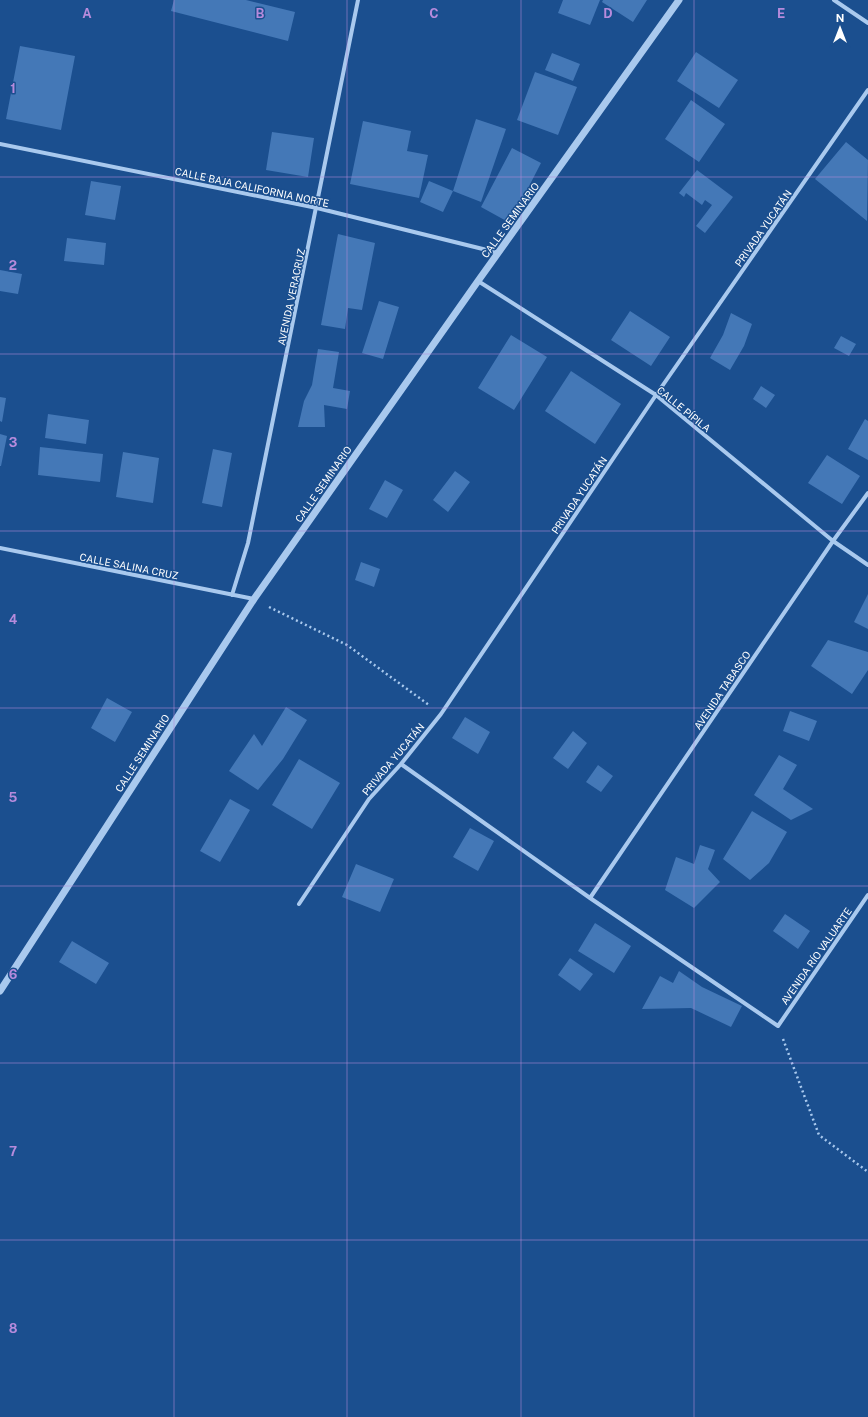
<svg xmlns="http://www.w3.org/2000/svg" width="868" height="1417" font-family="'Public Sans',sans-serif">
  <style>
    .building { fill: #4478b7 }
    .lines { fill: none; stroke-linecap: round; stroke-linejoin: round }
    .path { stroke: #a9c9ee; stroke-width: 2.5; stroke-dasharray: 2 3; stroke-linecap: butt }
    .minor { stroke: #a9c9ee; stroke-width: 4 }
    .tertiary { stroke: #a9c9ee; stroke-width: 7 }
    .grid { fill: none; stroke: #b68bdc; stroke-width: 1; stroke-opacity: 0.55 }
    .labels { text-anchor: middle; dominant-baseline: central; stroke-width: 3; stroke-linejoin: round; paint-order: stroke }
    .street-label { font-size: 10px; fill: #fff; stroke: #1b4f8f }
    .grid-label { font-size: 13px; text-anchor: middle; font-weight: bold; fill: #b68bdc; stroke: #1b4f8f; stroke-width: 3; stroke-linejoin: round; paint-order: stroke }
  </style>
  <rect width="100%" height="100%" fill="#1b4f8f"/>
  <path class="building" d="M174 0H246L295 12 288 41 171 11Z
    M563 0H600L590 25 558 13Z
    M603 0H647L633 22 602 2Z
    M20 46 75 56 61 130 6 119Z
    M696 52 738 80 719 108 677 81Z
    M552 53 580 64 573 81 545 70Z
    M535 72 577 87 558 135 517 120Z
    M691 100 725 124 699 162 665 139Z
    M476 119 506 129 481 202 453 191Z
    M363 121 411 131 407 151 428 155 419 198 350 184Z
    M272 132 314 138 308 177 266 170Z
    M846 142 868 160 867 221 815 179Z
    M512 148 541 163 510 223 481 207Z
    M697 170 733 197 705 233 696 226 712 205 705 200 702 205 686 193 684 197 679 193Z
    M91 181 121 186 115 220 85 215Z
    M429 181 453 191 443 212 420 202Z
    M338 234 375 243 362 310 348 308 345 329 321 325Z
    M67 238 106 243 104 265 64 261Z
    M0 270 22 274 18 294 0 291Z
    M379 301 399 307 383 359 362 353Z
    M630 311 670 337 651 366 611 340Z
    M731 313 752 324 744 346 730 370 710 358 723 335Z
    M511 335 547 357 514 410 478 388Z
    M841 336 856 344 849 356 834 348Z
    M318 349 339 352 333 388 350 391 347 409 324 405 325 427H298L304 401 312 385Z
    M571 371 621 404 595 444 545 411Z
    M761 386 775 395 766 408 753 399Z
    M0 397 6 398 2 422 0 421Z
    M48 414 89 420 86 444 45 438Z
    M865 419 868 421V460L848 449Z
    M0 434 7 436 1 466H0Z
    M40 447 103 454 100 482 38 475Z
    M213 449 232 453 222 507 202 503Z
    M123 452 159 458 153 503 116 497Z
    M827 455 860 476 842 504 808 483Z
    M455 471 470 482 448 512 433 500Z
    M385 480 403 490 387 518 369 509Z
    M361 562 380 569 374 587 355 580Z
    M868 594V629L854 622Z
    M828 640 868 652V670L852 694 811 666Z
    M107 698 132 712 115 742 91 728Z
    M286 707 307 720 283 759 258 790 229 771 254 734 262 746Z
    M790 711 817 721 809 741 783 731Z
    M465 717 490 732 478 754 452 738Z
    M573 731 587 743 568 769 553 758Z
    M779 755 797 765 783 789 813 809 791 820 754 795Z
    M299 759 340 783 312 829 272 805Z
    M598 765 613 776 601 792 586 782Z
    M230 799 250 810 220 862 200 851Z
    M752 811 787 832 769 863 750 880 723 859Z
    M470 828 494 841 478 871 453 857Z
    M700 845 715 850 708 869 720 882 694 908 665 890 676 857 694 864Z
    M356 864 394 879 380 912 342 897Z
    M785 914 810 931 798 949 773 931Z
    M595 923 631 946 614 973 578 951Z
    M72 941 109 963 96 984 59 962Z
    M570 958 593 974 580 991 558 975Z
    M679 971 702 987 742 1006 731 1027 691 1008 642 1009 660 976 673 983Z"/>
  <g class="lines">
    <path class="path" d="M269 607 347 645 429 705
      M783 1039 819 1135 868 1172"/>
    <path class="minor" d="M834 0 868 23
      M0 144 317 208 499 253
      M478 281 656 395 833 541 868 565
      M0 548 254 599
      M232 595 248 543 358 0
      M401 764 590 898 778 1026 868 895
      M590 898 833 541 868 493
      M299 904 369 799 401 764 441 714 656 395 868 90"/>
    <path class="tertiary" d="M0 991 254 599 478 281 679 0"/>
  </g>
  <path class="grid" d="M174 0V1417M347 0V1417M521 0V1417M694 0V1417M0 177H868M0 354H868M0 531H868M0 708H868M0 886H868M0 1063H868M0 1240H868"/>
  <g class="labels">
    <g class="street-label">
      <text transform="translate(252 187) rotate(12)">CALLE BAJA CALIFORNIA NORTE</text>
      <text transform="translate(510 220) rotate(-54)">CALLE SEMINARIO</text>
      <text transform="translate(763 228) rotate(-55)">PRIVADA YUCATÁN</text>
      <text transform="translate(291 297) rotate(-78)">AVENIDA VERACRUZ</text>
      <text transform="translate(684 409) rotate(39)">CALLE PÍPILA</text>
      <text transform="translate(323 484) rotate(-55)">CALLE SEMINARIO</text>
      <text transform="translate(579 495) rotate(-56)">PRIVADA YUCATÁN</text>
      <text transform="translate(129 566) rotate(11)">CALLE SALINA CRUZ</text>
      <text transform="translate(722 690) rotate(-56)">AVENIDA TABASCO</text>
      <text transform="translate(142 753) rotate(-57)">CALLE SEMINARIO</text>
      <text transform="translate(393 759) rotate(-50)">PRIVADA YUCATÁN</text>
      <text transform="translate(816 956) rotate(-55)">AVENIDA RÍO VALUARTE</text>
    </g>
  </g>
  <g class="grid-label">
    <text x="87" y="18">A</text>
    <text x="260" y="18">B</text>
    <text x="434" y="18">C</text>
    <text x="608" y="18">D</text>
    <text x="781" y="18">E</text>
    <text x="13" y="93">1</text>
    <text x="13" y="270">2</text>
    <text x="13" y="447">3</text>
    <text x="13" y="624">4</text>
    <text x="13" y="802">5</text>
    <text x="13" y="979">6</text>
    <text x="13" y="1156">7</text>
    <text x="13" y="1333">8</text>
  </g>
  <g transform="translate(840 28)" stroke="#1b4f8f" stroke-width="3" paint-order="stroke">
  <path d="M0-3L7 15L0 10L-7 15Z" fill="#ffffff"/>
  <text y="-6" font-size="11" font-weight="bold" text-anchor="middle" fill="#ffffff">N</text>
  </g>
</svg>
